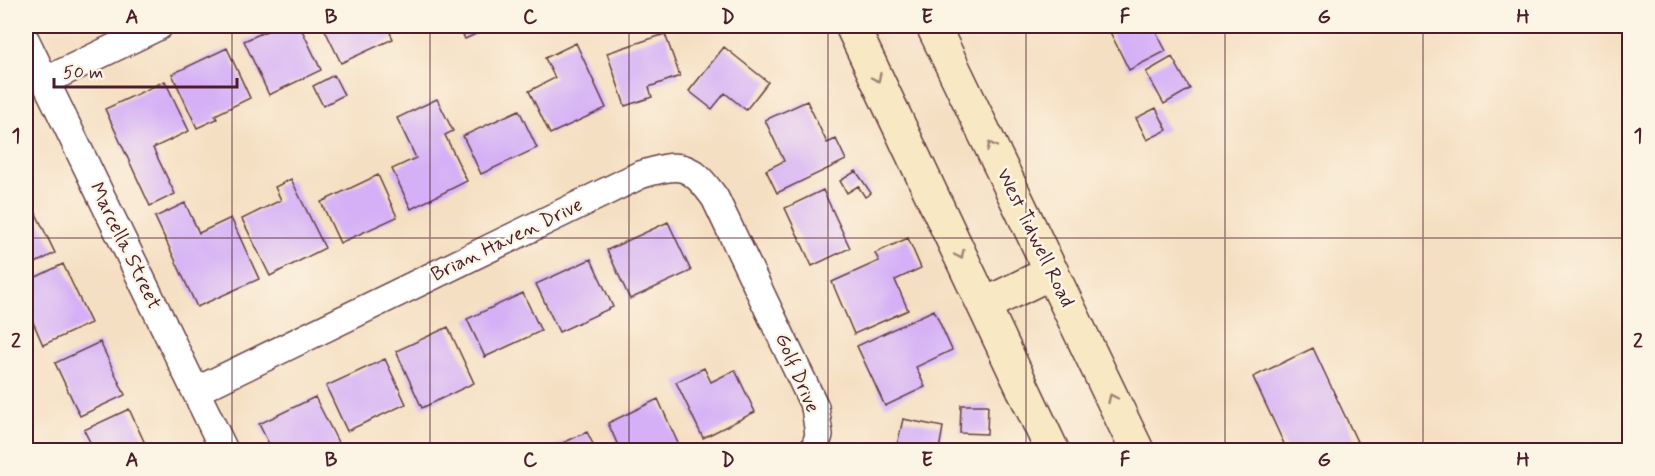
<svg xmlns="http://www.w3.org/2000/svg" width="1655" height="476" font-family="Mynerve,sans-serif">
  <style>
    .building { fill: #d5b0f6 }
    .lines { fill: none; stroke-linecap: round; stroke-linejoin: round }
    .minor-casing { stroke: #643c42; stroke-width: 30 }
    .secondary-casing { stroke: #643c42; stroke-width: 36 }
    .minor { stroke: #fff; stroke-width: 27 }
    .secondary { stroke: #f8e8c3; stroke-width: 33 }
    .oneway { stroke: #a18477 }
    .grid { fill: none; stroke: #4a1f2b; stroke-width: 1.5; stroke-opacity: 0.55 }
    .labels { text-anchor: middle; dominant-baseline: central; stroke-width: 5; stroke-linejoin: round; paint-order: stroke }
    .street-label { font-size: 20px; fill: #4a1f2b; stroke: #fcf5e5 }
    .neatline { fill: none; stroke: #4a1f2b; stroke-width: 2 }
    .grid-label { font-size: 20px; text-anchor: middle; font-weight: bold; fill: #4a1f2b }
  </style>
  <rect width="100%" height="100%" fill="#fcf5e5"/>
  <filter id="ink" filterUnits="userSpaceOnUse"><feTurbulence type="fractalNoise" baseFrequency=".0167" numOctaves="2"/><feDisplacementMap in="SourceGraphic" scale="12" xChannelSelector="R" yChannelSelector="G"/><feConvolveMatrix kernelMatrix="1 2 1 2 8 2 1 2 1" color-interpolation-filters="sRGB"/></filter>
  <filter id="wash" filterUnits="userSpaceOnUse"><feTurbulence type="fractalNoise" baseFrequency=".008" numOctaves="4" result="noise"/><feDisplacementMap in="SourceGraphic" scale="24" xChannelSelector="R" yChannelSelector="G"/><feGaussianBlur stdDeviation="1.35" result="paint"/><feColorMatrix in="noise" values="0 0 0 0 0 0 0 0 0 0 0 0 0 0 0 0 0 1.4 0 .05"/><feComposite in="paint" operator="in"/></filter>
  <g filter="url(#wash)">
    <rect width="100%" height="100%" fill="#f5dfc2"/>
    <g id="blocks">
      <path class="building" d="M278 26H300L321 70 269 95 244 41Z
        M323 26H387L393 39 341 63Z
        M459 26H488L489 28 465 39Z
        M1107 26H1153L1166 51 1129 70Z
        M665 34 680 76 649 87 652 97 625 106 607 53Z
        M576 43 606 108 550 134 529 91 555 78 545 58Z
        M724 47 768 82 746 110 725 93 712 109 689 91Z
        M227 48 250 98 215 115 217 119 197 128 172 74Z
        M1172 57 1190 89 1164 104 1146 72Z
        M334 75 344 95 323 106 313 86Z
        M165 81 189 131 153 148 175 194 150 206 105 109Z
        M437 99 453 131 445 135 467 181 411 209 392 169 416 158 397 118Z
        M807 101 827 143 836 139 846 160 777 193 766 170 784 161 765 120Z
        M1156 108 1167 130 1147 140 1136 118Z
        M519 110 537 148 481 174 463 136Z
        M856 171 871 193 865 197 858 186 847 193 840 181Z
        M378 175 397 217 340 243 321 202Z
        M291 179 325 248 270 276 242 219 281 200 275 187Z
        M823 190 850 248 812 266 785 208Z
        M28 197 55 253 26 268V198Z
        M185 203 199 233 231 218 259 279 197 307 155 217Z
        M668 222 691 271 630 299 607 250Z
        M908 238 921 268 895 280 908 310 854 334 832 282 879 261 875 253Z
        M591 259 613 307 559 332 536 284Z
        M63 264 91 323 43 345 26 306V282Z
        M523 293 541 331 485 357 467 319Z
        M934 310 952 350 916 367 925 387 885 406 857 346Z
        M448 327 474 383 422 408 396 351Z
        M100 342 125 395 80 416 55 363Z
        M1313 348 1361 450H1287L1253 377Z
        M385 359 406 404 347 431 326 386Z
        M704 368 711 382 735 370 755 412 703 438 676 382Z
        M315 397 341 448 336 450H272L259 424Z
        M658 399 681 450H620L608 423Z
        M961 405H988L987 434 960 433Z
        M129 409 148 450H94L84 430Z
        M903 419 943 427 939 450H896Z
        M587 432 596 450H547Z"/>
    </g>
  </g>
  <g filter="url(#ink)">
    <use href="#blocks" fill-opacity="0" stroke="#643c42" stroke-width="1.5"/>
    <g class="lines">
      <defs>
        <path id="minor" d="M26 41 224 450
          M45 81 159 26
          M196 391 640 175C680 162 690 163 715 198L815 407 819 435 814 450"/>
        <path id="secondary" d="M852 26 1052 450
          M933 26 1137 450
          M984 305 1052 272"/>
      </defs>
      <use href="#minor" class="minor-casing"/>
      <use href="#secondary" class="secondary-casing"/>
      <use href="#minor" class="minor"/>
      <use href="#secondary" class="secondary"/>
    </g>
    <defs><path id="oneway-chevron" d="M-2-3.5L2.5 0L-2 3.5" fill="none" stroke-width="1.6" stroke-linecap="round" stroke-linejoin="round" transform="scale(1.5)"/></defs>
    <g class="oneway">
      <use href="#oneway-chevron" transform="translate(877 78) rotate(65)"/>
      <use href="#oneway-chevron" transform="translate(991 146) rotate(-116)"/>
      <use href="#oneway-chevron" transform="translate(960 255) rotate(65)"/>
      <use href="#oneway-chevron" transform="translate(1112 398) rotate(-115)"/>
    </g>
  </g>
  <path class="grid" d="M232 26V450M430 26V450M629 26V450M828 26V450M1026 26V450M1225 26V450M1423 26V450M26 238H1630"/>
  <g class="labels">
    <g class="street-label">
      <text transform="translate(1035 238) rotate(64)">West Tidwell Road</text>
      <text transform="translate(507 240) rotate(-26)">Brian Haven Drive</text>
      <text transform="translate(125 246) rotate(64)">Marcella Street</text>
      <text transform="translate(797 373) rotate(67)">Golf Drive</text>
    </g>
  </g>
  <rect width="1655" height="476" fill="none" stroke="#fcf5e5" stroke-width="66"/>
  <path d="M54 78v9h183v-9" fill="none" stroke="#4a1f2b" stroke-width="3"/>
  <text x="63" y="78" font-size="18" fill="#4a1f2b" stroke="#fcf5e5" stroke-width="4.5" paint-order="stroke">50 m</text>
  <rect x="33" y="33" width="1589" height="410" class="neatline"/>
  <g class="grid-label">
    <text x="132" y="23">A</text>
    <text x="331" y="23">B</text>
    <text x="530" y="23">C</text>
    <text x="728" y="23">D</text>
    <text x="927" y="23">E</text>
    <text x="1125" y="23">F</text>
    <text x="1324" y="23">G</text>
    <text x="1523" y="23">H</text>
    <text x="16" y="142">1</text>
    <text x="1638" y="142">1</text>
    <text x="16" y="347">2</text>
    <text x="1638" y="347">2</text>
    <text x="132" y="466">A</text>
    <text x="331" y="466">B</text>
    <text x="530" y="466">C</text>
    <text x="728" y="466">D</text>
    <text x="927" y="466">E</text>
    <text x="1125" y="466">F</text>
    <text x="1324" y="466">G</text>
    <text x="1523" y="466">H</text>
  </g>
</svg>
